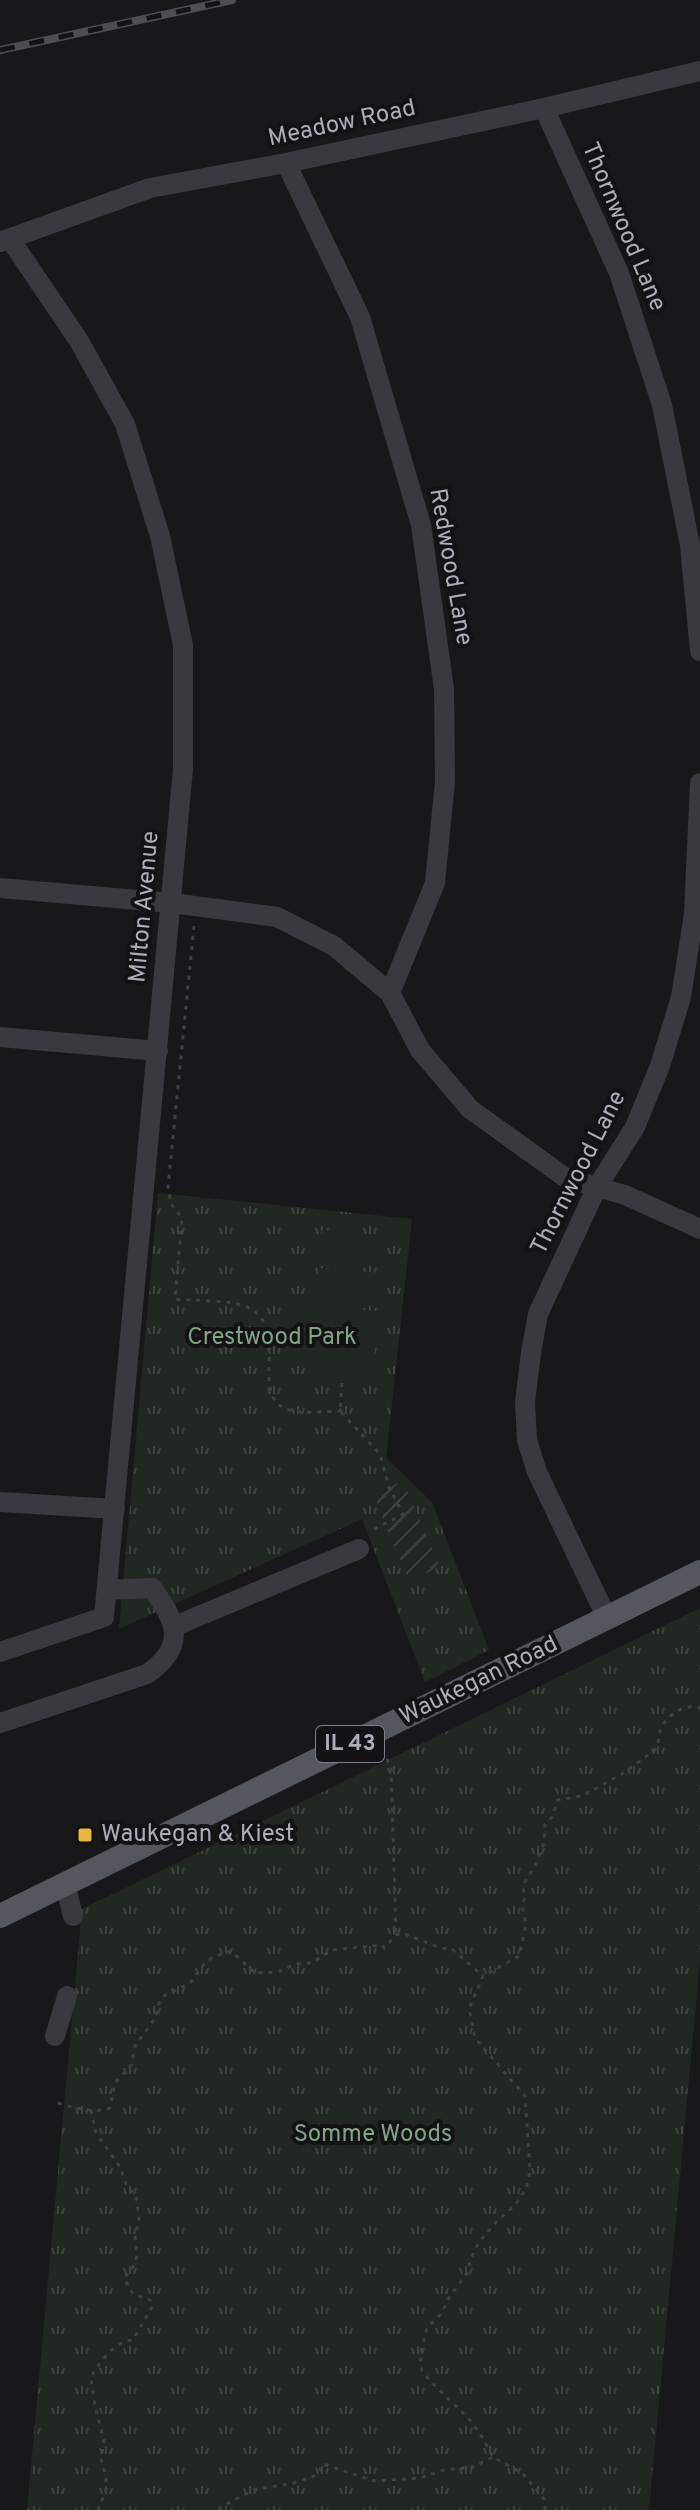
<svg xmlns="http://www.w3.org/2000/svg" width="700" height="2510" font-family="Overpass,sans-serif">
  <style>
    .park { fill: url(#park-tufts) }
    .garden { fill: url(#garden-furrows) }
    .pitch { fill: #202821 }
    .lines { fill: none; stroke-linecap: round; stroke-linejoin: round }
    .path { stroke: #3f4146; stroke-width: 3; stroke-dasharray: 4 6; stroke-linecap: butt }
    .minor { stroke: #393a3f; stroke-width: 20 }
    .major { stroke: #55575e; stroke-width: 24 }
    .rail-casing { stroke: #4c4e54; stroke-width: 8 }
    .rail { stroke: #131315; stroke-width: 5; stroke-dasharray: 15; stroke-linecap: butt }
    .poi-dot { fill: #ebb640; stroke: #131315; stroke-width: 3 }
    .labels { text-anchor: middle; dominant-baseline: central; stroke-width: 8; stroke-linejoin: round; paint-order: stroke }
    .shield { fill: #131315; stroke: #7d8088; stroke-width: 2 }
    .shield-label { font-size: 22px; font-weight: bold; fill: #abafb9 }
    .street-label { font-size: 24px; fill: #abafb9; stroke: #131315 }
    .park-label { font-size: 24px; fill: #83a386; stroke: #131315 }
    .poi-label { font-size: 24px; fill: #abafb9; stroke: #131315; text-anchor: start }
  </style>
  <defs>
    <pattern id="park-tufts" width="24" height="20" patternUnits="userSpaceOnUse" patternTransform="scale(2)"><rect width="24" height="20" fill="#202821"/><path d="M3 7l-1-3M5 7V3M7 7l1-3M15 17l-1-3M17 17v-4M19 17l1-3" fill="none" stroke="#3e453f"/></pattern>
    <pattern id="garden-furrows" width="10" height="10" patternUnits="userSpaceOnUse" patternTransform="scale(2)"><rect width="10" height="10" fill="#202821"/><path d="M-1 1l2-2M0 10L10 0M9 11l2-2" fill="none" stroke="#3e453f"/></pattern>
  </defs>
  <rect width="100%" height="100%" fill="#18181a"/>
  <path class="park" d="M158 1193 412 1219 386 1458 432 1502 489 1650 425 1682 362 1519 119 1629Z
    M700 1608V1960L649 2510H27L82 1909Z"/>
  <path class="garden" d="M403 1481 440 1567 409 1580 373 1494Z"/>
  <path class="pitch" d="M322 1230 386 1236 383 1265 320 1259Z
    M318 1268 382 1273 379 1302 316 1297Z
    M315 1305 378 1311 376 1340 313 1334Z
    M312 1342 375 1347 373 1377 309 1371Z"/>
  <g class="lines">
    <path class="path" d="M194 926 168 1187 171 1204 182 1218 175 1299C195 1301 231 1299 249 1308 289 1328 251 1392 284 1408 299 1415 324 1411 340 1411
      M342 1383 340 1411 380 1454 389 1487 403 1514 369 1532
      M382 1750 391 1767 396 1935
      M58 2103C75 2108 93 2114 110 2108L115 2083 131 2065 135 2046 156 2017 159 2003 164 1996 190 1983 205 1963 213 1957 231 1951 255 1973 278 1972 295 1964 311 1963 332 1950 382 1945 384 1948 396 1935 402 1933 441 1948 452 1949 483 1976
      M91 2110 96 2133 120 2167 127 2187 136 2195 139 2219 135 2238 137 2256 133 2267 124 2278 133 2294 150 2300 153 2305 133 2340C115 2341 100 2362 91 2377L95 2406 104 2441 101 2459 106 2476V2490L98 2510
      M219 2510 221 2507 253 2490 294 2483 317 2475 323 2464 374 2481 420 2478 444 2470 473 2467 493 2457
      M545 2510 544 2499 523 2474 493 2457 482 2437 470 2420 431 2382 422 2371 420 2355 427 2328 441 2314 450 2296 467 2273 471 2258 479 2242 498 2220 515 2205 526 2189 530 2171 525 2096 475 2038 469 2009 483 1976 519 1956 526 1925 522 1904 525 1898 523 1885 535 1866 544 1843 545 1824 552 1817 558 1800 582 1796 622 1774 655 1750C659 1744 658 1738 660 1731 664 1717 685 1702 700 1708"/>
    <path class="minor" d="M544 108 619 273 662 405 690 545 700 651
      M286 163 360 317 421 525 444 689 445 781 435 883 390 993
      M0 242 150 188 286 163 544 108 700 71
      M0 888 172 903 277 917 334 946 390 993 420 1050 470 1109 566 1178 625 1195 700 1229
      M0 1037 158 1051
      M0 1502 115 1509
      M607 1618 537 1472 527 1440 525 1402 531 1353 538 1314 597 1187 635 1127 660 1066 681 997 694 914 700 783
      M175 1626 359 1549
      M0 1652 104 1617 183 769V645L160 536 125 424 79 341 10 239
      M0 1723 147 1674C187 1646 177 1622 152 1588L107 1590
      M65 1884 73 1916
      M55 2036 67 1996"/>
    <path class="major" d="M0 1916 700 1572"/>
    <defs>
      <path id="rail" d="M0 50 232 0"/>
    </defs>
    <use href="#rail" class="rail-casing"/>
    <use href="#rail" class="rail"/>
  </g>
  <rect class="poi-dot" x="77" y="1827" width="16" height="16" rx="4"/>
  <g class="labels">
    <rect class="shield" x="316" y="1726" width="68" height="36" rx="6"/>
    <g class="shield-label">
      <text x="350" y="1744">IL 43</text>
    </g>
    <g class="street-label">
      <text transform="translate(342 124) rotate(-12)">Meadow Road</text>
      <text transform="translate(623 227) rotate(67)">Thornwood Lane</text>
      <text transform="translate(450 567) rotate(80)">Redwood Lane</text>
      <text transform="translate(145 907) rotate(-85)">Milton Avenue</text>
      <text transform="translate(579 1173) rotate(-63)">Thornwood Lane</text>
      <text transform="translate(479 1681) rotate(-26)">Waukegan Road</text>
    </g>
    <g class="park-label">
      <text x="272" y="1338">Crestwood Park</text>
      <text x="373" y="2135">Somme Woods</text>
    </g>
    <g class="poi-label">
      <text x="101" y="1835">Waukegan &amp; Kiest</text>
    </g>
  </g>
</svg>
